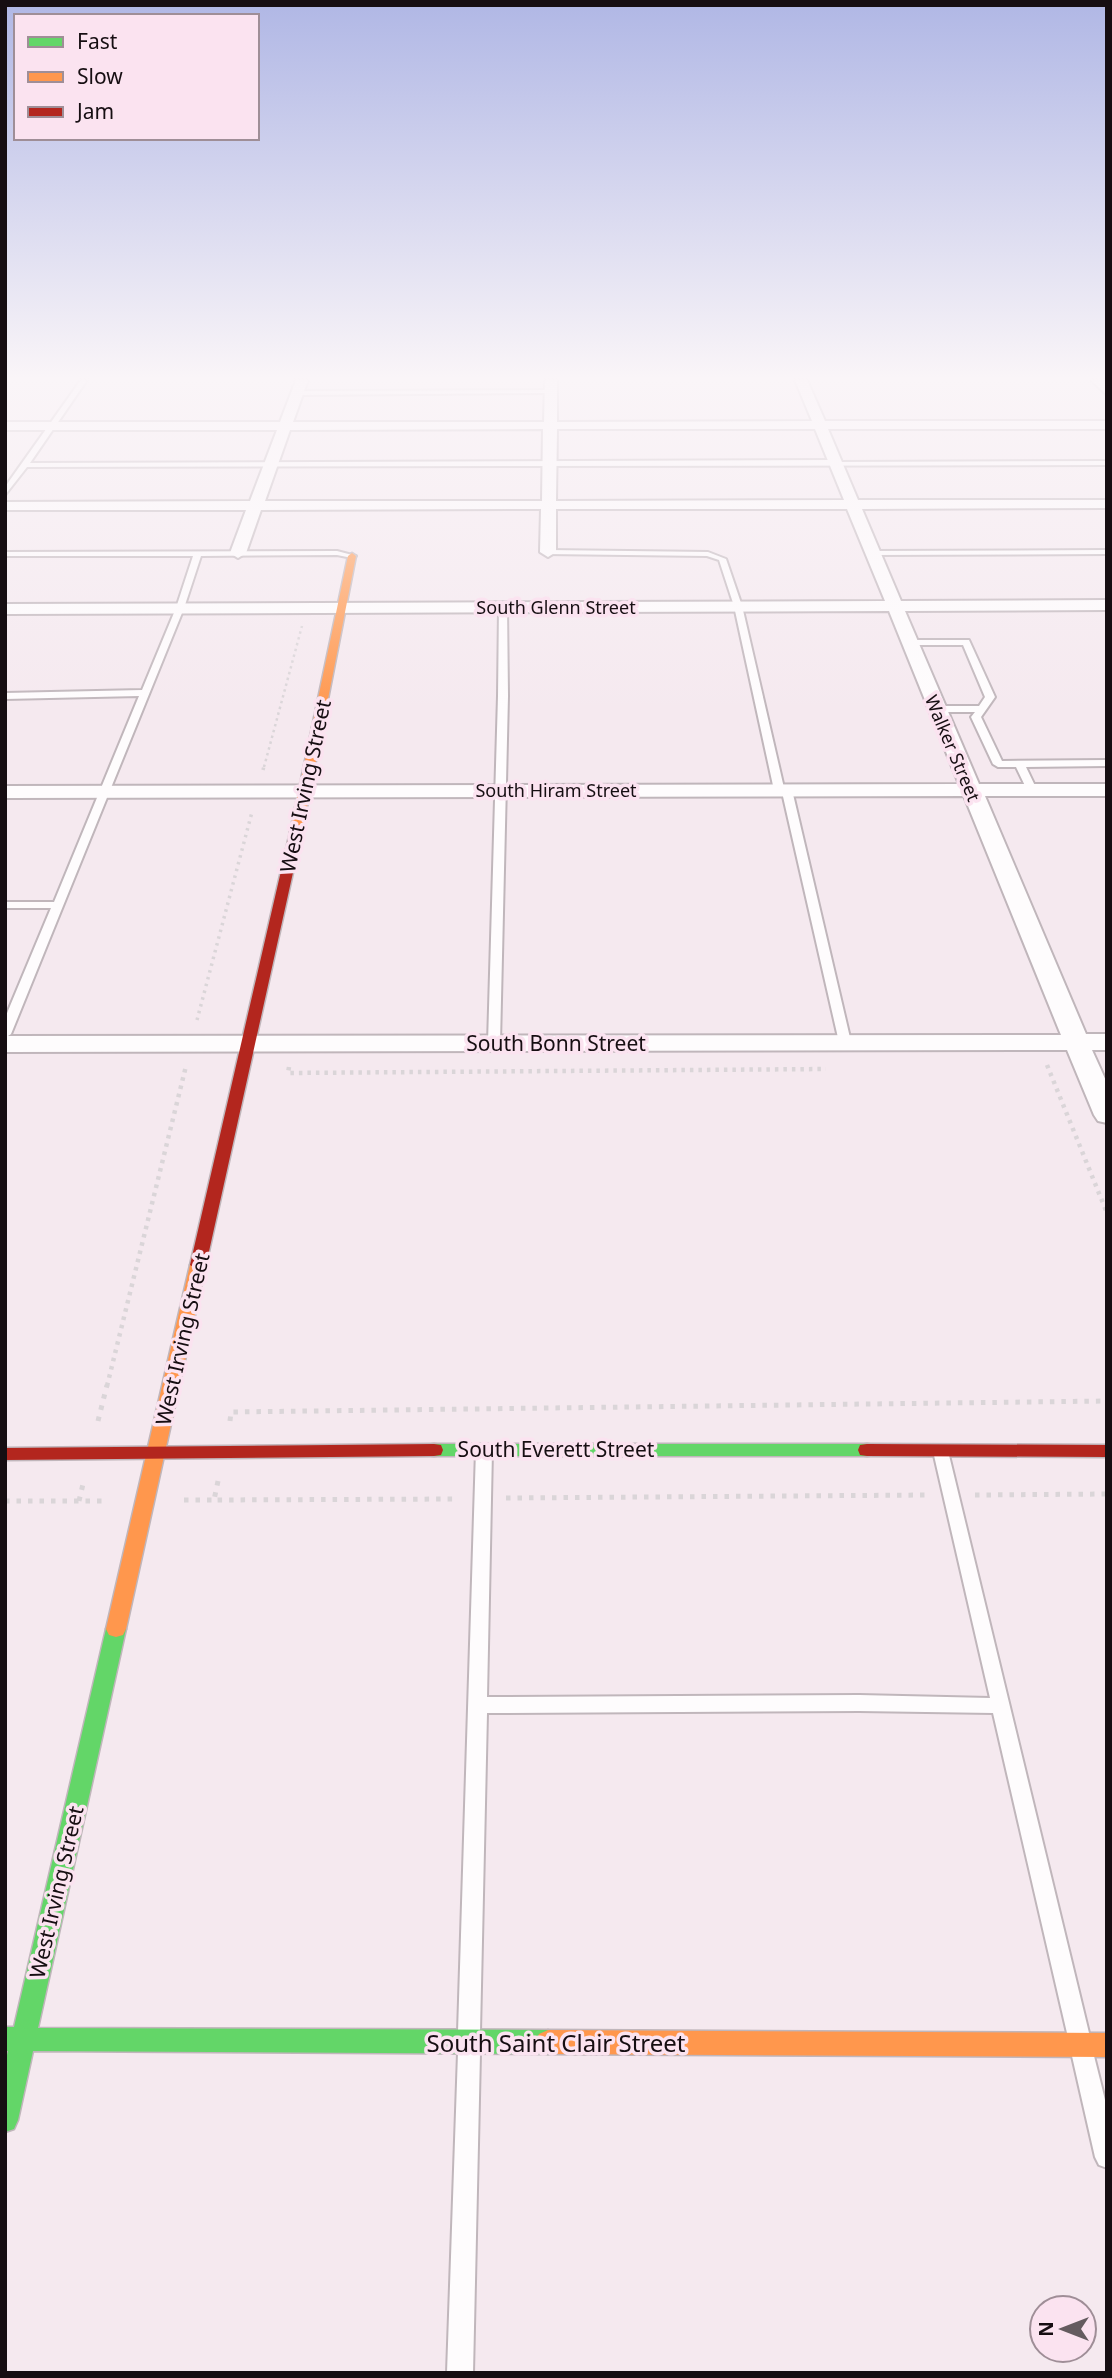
<svg xmlns="http://www.w3.org/2000/svg" width="1112" height="2378" font-family="'Noto Sans',sans-serif">
  <style>
    .lines { fill: none; stroke-linecap: round; stroke-linejoin: round }
    .lane-casing { stroke: #c0b6bb; stroke-width: 4 }
    .street-casing { stroke: #c0b6bb; stroke-width: 4 }
    .fast-casing { stroke: #c0b6bb; stroke-width: 3 }
    .slow-casing { stroke: #c0b6bb; stroke-width: 3 }
    .jam-casing { stroke: #c0b6bb; stroke-width: 3 }
    .path-far3 { stroke: #dad5d8; stroke-width: 2.5; stroke-dasharray: 2.5 3.5; stroke-linecap: butt }
    .path-far2 { stroke: #dad5d8; stroke-width: 3.5; stroke-dasharray: 2.5 4.5; stroke-linecap: butt }
    .path-far1 { stroke: #dad5d8; stroke-width: 4.5; stroke-dasharray: 3.5 5; stroke-linecap: butt }
    .path { stroke: #dad5d8; stroke-width: 5; stroke-dasharray: 4.5 7; stroke-linecap: butt }
    .lane { fill: #fefcfd; fill-rule: evenodd }
    .street { fill: #fefcfd; fill-rule: evenodd }
    .fast { fill: #63d668; fill-rule: evenodd }
    .slow { fill: #ff974d; fill-rule: evenodd }
    .jam { fill: #b3261e; fill-rule: evenodd }
    .labels { text-anchor: middle; dominant-baseline: central; stroke-width: 7; stroke-linejoin: round; paint-order: stroke }
    .far-street-label { font-size: 18px; fill: #160e12; stroke: #fbe3f0 }
    .street-label { font-size: 21px; fill: #160e12; stroke: #fbe3f0 }
    .near-street-label { font-size: 24px; fill: #160e12; stroke: #fbe3f0 }
  </style>
  <rect width="100%" height="100%" fill="#f5e9ef"/>
  <g class="lines">
    <defs>
      <path id="lane" d="M81 380H87L30 463 835 460 838 462 1107 461V465L27 467 5 495V487Z
        M551 390 553 393 297 395 294 393 297 391Z
        M548 550 708 552 726 559 742 606 784 788 792 790 851 1042 849 1045 845 1046 839 1042 782 792 774 790 734 606 719 560 707 556 545 554 544 552Z
        M1107 550V554L872 555 868 553 872 551Z
        M337 551 356 556 352 558 337 555 201 556 184 608 11 1034 5 1038V1018L51 908H5V902H54L139 696 5 699V693L142 690 176 608 193 556H5V552Z
        M503 604 507 607 508 696 500 1043 494 1047 488 1043 498 696 499 607Z
        M906 640H969L995 697 981 717 1002 761 1107 760V766L1026 767 1037 790 1028 792 1016 767H998L993 764 971 717 975 712H937L932 709 937 706H979L985 697 963 645H909L905 642Z
        M484 1444 490 1446 492 1450 487 1697 859 1695 990 1698 933 1451 935 1447H947L1089 2033 1086 2040 1078 2043 1070 2040 1067 2033 993 1713 859 1711 487 1713 480 2032 477 2039 469 2042 461 2039 458 2032 476 1450 478 1446Z
        M469 2043 477 2046 480 2053 473 2373H447L458 2053 461 2046Z
        M1083 2045 1091 2049 1094 2056 1107 2108V2168L1099 2165 1095 2157 1072 2056 1075 2049Z"/>
      <path id="street" d="M296 380H308L293 422H544L545 380H557V422L812 421 795 380H807L825 421H1107V429H828L858 500H1107V508L862 509 901 601 1107 600V610L905 611 979 784H1107V796H985L1086 1034H1107V1050H1092L1107 1083V1123L1098 1121 1094 1115 1067 1050 5 1052V1036L1061 1035 964 796 5 798V786L959 784 889 611 5 614V604L885 601 847 509H556V552L548 557 540 552 541 509 261 510 246 553 238 558 230 553 246 510H5V502L250 501 277 430H5V422H280ZM543 429 542 501H265L290 430ZM557 429H815L844 500 556 501Z
        M1091 380H1104L1107 395Z"/>
      <path id="fast" d="M434 1444H867L874 1445 876 1450 874 1455 867 1456H434L427 1455 425 1450 427 1445Z
        M116 1621 123 1623 126 1629 38 2028 548 2030 557 2034 561 2042 557 2050 548 2054 33 2051 18 2120 14 2129 5 2132V2063L8 2051H5V2027H14L106 1629 109 1623Z"/>
      <path id="slow" d="M352 553 356 556 302 832 296 836 290 832 348 556Z
        M198 1260 206 1265 126 1629 123 1635 116 1637 109 1635 106 1629 190 1265Z
        M548 2030 1107 2033V2057L548 2054 539 2050 535 2042 539 2034Z"/>
      <path id="jam" d="M296 828 302 832 206 1265 198 1270 190 1265 290 832Z
        M434 1444 441 1445 443 1450 441 1455 434 1456 5 1460V1448Z
        M867 1444 1107 1445V1457L867 1456 860 1455 858 1450 860 1445Z"/>
    </defs>
    <use href="#lane" class="lane-casing"/>
    <use href="#street" class="street-casing"/>
    <use href="#fast" class="fast-casing"/>
    <use href="#slow" class="slow-casing"/>
    <use href="#jam" class="jam-casing"/>
    <path class="path-far3" d="M264 767 302 626"/>
    <path class="path-far2" d="M263 770 264 766
      M197 1020 252 812"/>
    <path class="path-far1" d="M1047 1065 1107 1213
      M289 1067 288 1073 826 1069
      M107 1386 186 1066"/>
    <path class="path" d="M98 1421 107 1385
      M230 1421 231 1412 1107 1401
      M218 1481 214 1500 458 1499
      M975 1495 1107 1494
      M506 1498 927 1495
      M184 1500H214
      M5 1501H105
      M79 1501 83 1484"/>
    <use href="#lane" class="lane"/>
    <use href="#street" class="street"/>
    <use href="#fast" class="fast"/>
    <use href="#slow" class="slow"/>
    <use href="#jam" class="jam"/>
  </g>
  <linearGradient id="sky" x2="0" y2="1"><stop stop-color="#b0b7e5"/><stop offset="0.53" stop-color="#faf5f8"/><stop offset="1" stop-color="#faf5f8" stop-opacity="0"/></linearGradient>
  <rect width="1112" height="713" fill="url(#sky)"/>
  <g class="labels">
    <g class="far-street-label">
      <text x="556" y="607">South Glenn Street</text>
      <text transform="translate(953 748) rotate(67)">Walker Street</text>
      <text x="556" y="790">South Hiram Street</text>
    </g>
    <g class="street-label">
      <text transform="translate(305 786) rotate(-78)">West Irving Street</text>
      <text x="556" y="1043">South Bonn Street</text>
      <text transform="translate(182 1339) rotate(-77)">West Irving Street</text>
      <text x="556" y="1449">South Everett Street</text>
      <text transform="translate(56 1892) rotate(-77)">West Irving Street</text>
    </g>
    <g class="near-street-label">
      <text x="556" y="2042">South Saint Clair Street</text>
    </g>
  </g>
  <rect width="1112" height="2378" fill="none" stroke="#160e12" stroke-width="14"/>
  <rect x="14" y="14" width="245" height="126" fill="#fbe3f0" stroke="#9f8e97" stroke-width="2"/>
  <rect x="28" y="37" width="35" height="10" fill="#63d668" stroke="#9f8e97" stroke-width="2"/>
  <text x="77" y="49" font-size="21" fill="#160e12">Fast</text>
  <rect x="28" y="72" width="35" height="10" fill="#ff974d" stroke="#9f8e97" stroke-width="2"/>
  <text x="77" y="84" font-size="21" fill="#160e12">Slow</text>
  <rect x="28" y="107" width="35" height="10" fill="#b3261e" stroke="#9f8e97" stroke-width="2"/>
  <text x="77" y="119" font-size="21" fill="#160e12">Jam</text>
  <g transform="translate(1063 2329) rotate(270)"><circle r="33" fill="#fbe3f0" stroke="#9f8e97" stroke-width="2"/>
  <path d="M0-5L12 26L0 18L-12 26Z" fill="#645b5f"/>
  <text y="-10" font-size="19" font-weight="bold" text-anchor="middle" fill="#160e12">N</text>
  </g>
</svg>
